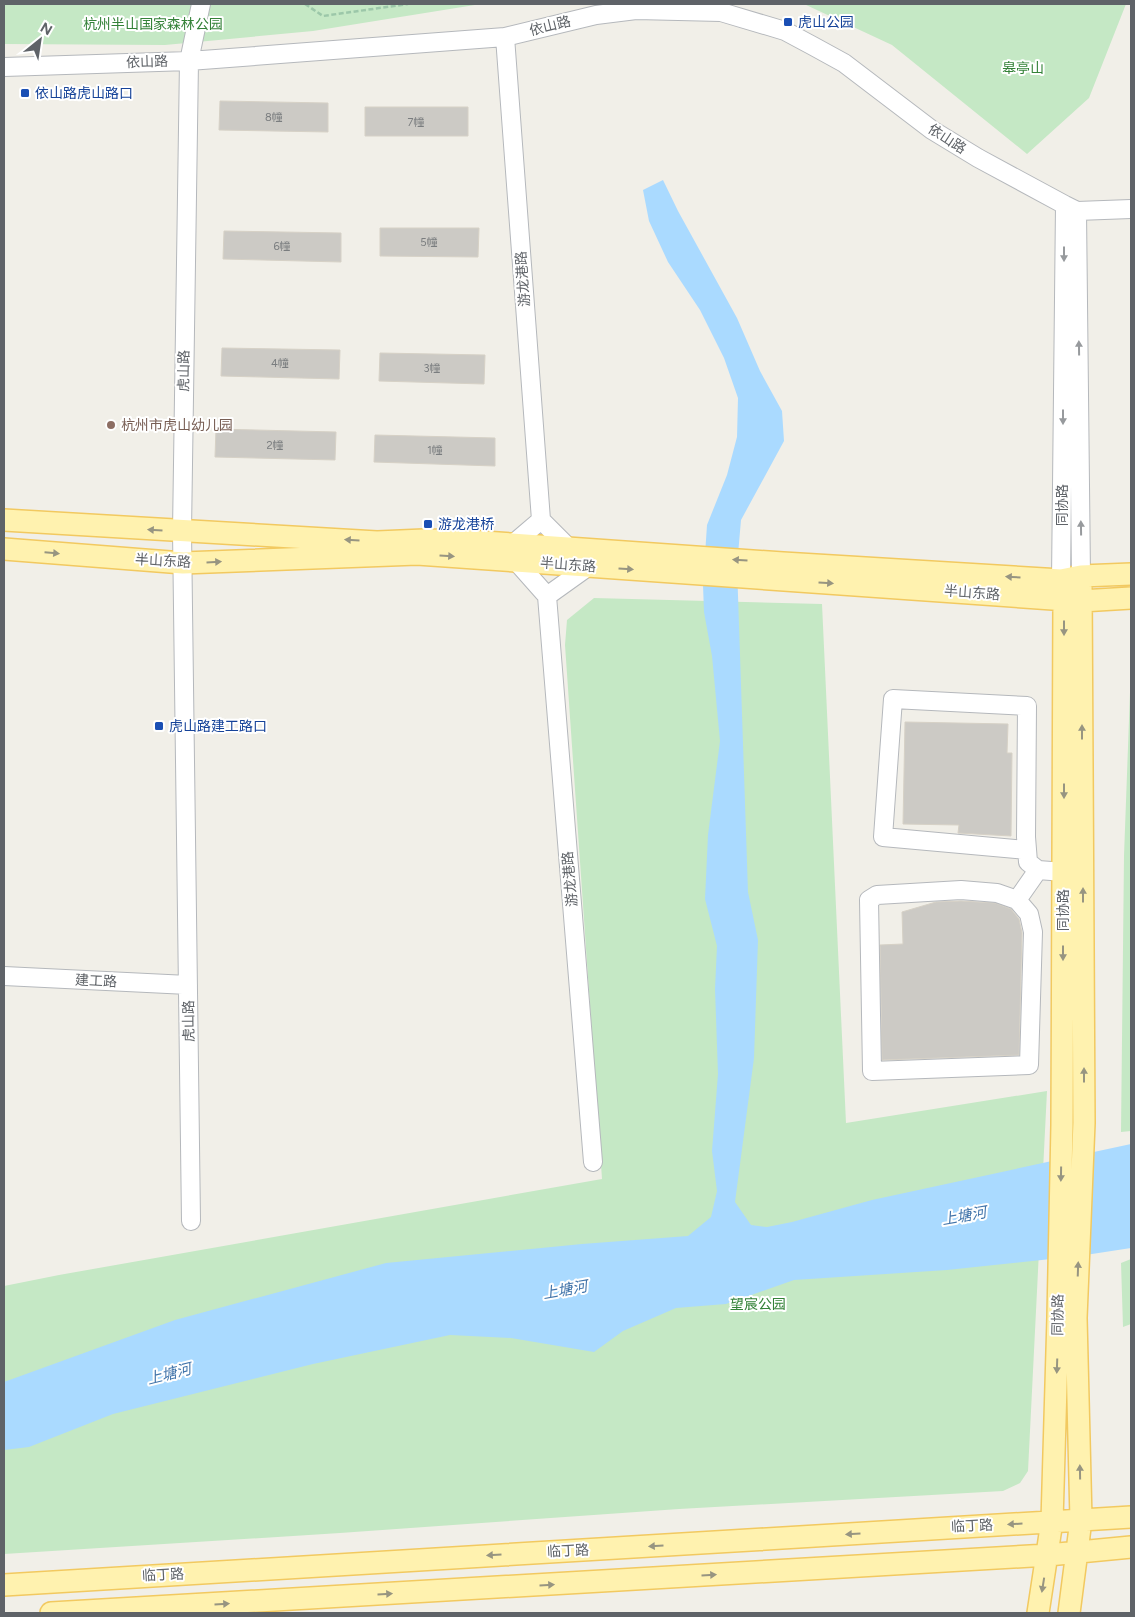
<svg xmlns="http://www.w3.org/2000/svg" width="1135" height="1617" font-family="Figtree,'Noto Sans SC',sans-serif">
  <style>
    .green { fill: #c5e8c5 }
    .water { fill: #aadaff }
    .building { fill: #cccac5; stroke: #d6d1c6 }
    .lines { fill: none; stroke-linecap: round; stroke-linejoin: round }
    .minor-casing { stroke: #b5b8bc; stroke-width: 20 }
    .major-casing { stroke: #f2c960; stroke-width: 24 }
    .path { stroke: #9cc7a9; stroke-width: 2.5; stroke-dasharray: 5 2.5; stroke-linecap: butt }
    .minor { stroke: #fff; stroke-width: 18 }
    .major { stroke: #fff2af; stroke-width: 21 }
    .oneway { fill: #979a9d }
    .oneway2 { fill: #979581 }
    .transit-dot { fill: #1a4fb4; stroke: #fff; stroke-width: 2 }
    .education-dot { fill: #8d6e63; stroke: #fff; stroke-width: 2 }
    .labels { text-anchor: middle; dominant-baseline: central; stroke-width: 4; stroke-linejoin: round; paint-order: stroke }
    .number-label { font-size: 11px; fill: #7a7d7f }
    .transit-label { font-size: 14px; fill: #164399; stroke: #fff; text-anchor: start }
    .park-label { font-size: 14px; fill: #348238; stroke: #fff }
    .street-label { font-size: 14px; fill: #5f6368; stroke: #fff }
    .education-label { font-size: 14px; fill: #785e54; stroke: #fff; text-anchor: start }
    .water-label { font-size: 15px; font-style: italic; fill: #4174aa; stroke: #fff }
  </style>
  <rect width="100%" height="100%" fill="#f1efe8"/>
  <path class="green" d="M4 4H481L313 31 165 45 4 44Z
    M804 4H1126L1089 98 1027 154 892 45Z
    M594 598 822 604 846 1123 1047 1091 1028 1471 1020 1483 1003 1491 679 1509 340 1533 4 1554V1286L59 1275 602 1179 565 645 567 620Z
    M1131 665V1131L1121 1132 1124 856Z
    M1131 1259V1324L1123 1327 1121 1263Z"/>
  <path class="water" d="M663 180 678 211 737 318 760 371 782 411 784 441 741 520 737 566 748 892 758 940 754 1058 735 1202 751 1225 767 1227 792 1222 872 1200 1131 1144V1248L1079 1256 947 1270 794 1280 726 1304 676 1308 623 1331 594 1352 511 1338 450 1335 313 1364 113 1414 29 1447 4 1450V1382L175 1320 386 1263 582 1244 688 1236 711 1217 717 1191 712 1151 718 1074 715 989 717 946 705 899 708 835 720 741 712 656 704 612 703 585 707 525 727 475 737 437 738 398 724 358 700 310 668 262 649 221 643 190Z"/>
  <path class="building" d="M220 101 328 103V132L219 130Z
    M365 107H468V136H365Z
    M380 228H479L478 257 380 256Z
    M224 231 341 233V262L223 259Z
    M222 348 340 350 339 379 221 376Z
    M380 353 485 355 484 384 379 381Z
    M216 429 336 432 335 460 215 457Z
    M375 435 495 438V466L374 462Z
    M905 722 1008 724 1007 753H1012L1011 836 958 833 959 825 903 824Z
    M961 901 995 903 1011 909 1019 919 1022 933 1019 1055 882 1060 880 945 903 944 902 912 936 902Z"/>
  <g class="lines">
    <defs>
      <path id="minor" d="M505 37 541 520 569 548
        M4 67 189 61 505 37 596 15 636 10 721 12 785 31 813 46 844 63 932 130 978 158 1065 205 1077 211 1131 209
        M1077 211 1081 576
        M513 544 541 520
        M516 561 547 596 593 1162
        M1061 580 1065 205
        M547 596 589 566
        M1027 850 883 837 893 699 1027 706 1026 837 1028 862 1038 870 1064 872
        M1017 900 997 893 961 890 877 895 869 900 872 1071 1029 1065 1033 932 1029 914 1017 900 1038 870
        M4 976 188 985
        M191 1221 182 531 189 61 201 4"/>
      <path id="major" d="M4 520 377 542 424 540 469 541 783 563 1061 580 1081 576 1131 574
        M4 549 183 563 417 554 1081 601 1131 598
        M4 1585 1131 1517
        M51 1613 1048 1555 1131 1547
        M1038 1613 1052 1521 1058 1317 1062 1125 1064 599 1062 585
        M1069 1613 1081 1520 1076 1318 1084 1123 1081 587"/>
    </defs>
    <use href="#minor" class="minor-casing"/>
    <use href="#major" class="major-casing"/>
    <path class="path" d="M305 4 323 16 408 4"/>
    <use href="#minor" class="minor"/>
    <use href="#major" class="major"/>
  </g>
  <defs><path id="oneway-solid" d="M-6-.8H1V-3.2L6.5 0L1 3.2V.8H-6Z" transform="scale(1.25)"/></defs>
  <g class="oneway">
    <use href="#oneway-solid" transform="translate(1064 254) rotate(90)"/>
    <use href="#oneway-solid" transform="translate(1079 348) rotate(-91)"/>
    <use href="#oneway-solid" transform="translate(1063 417) rotate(90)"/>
    <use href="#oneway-solid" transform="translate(1081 528) rotate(-91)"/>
  </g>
  <g class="oneway2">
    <use href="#oneway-solid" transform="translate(155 530) rotate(-176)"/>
    <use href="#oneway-solid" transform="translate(352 540) rotate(-177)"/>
    <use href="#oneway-solid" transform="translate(52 553) rotate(5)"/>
    <use href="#oneway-solid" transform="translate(447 556) rotate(4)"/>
    <use href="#oneway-solid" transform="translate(740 560) rotate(-176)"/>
    <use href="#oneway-solid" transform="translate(214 562) rotate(-3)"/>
    <use href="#oneway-solid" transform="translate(626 569) rotate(4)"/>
    <use href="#oneway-solid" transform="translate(1013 577) rotate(-177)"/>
    <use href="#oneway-solid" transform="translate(826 583) rotate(4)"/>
    <use href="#oneway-solid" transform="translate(1064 628) rotate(90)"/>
    <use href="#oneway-solid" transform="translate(1082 732) rotate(-90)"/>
    <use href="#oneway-solid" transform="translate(1064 791) rotate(90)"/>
    <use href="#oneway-solid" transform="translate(1083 895) rotate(-90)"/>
    <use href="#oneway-solid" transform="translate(1063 953) rotate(90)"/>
    <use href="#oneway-solid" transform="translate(1084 1075) rotate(-90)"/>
    <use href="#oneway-solid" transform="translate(1061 1174) rotate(91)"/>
    <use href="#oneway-solid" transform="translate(1078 1269) rotate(-88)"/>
    <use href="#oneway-solid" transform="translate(1057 1366) rotate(92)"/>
    <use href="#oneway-solid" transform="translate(1080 1472) rotate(-91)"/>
    <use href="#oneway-solid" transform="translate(1015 1524) rotate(177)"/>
    <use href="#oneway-solid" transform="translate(853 1534) rotate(177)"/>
    <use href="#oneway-solid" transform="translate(656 1546) rotate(177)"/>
    <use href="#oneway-solid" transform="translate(494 1555) rotate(177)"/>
    <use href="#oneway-solid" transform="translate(709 1575) rotate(-3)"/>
    <use href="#oneway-solid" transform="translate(547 1585) rotate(-3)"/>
    <use href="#oneway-solid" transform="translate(1043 1585) rotate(99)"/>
    <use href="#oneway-solid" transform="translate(385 1594) rotate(-3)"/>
    <use href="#oneway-solid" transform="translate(222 1604) rotate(-3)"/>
  </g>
  <g class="transit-dot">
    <rect x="783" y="17" width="10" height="10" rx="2.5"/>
    <rect x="20" y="88" width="10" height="10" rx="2.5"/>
    <rect x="423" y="519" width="10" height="10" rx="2.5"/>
    <rect x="154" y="721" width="10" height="10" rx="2.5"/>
  </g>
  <circle class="education-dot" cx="111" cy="425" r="5"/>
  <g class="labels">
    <g class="number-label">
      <text x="274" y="117">8幢</text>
      <text x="416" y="122">7幢</text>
      <text x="429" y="242">5幢</text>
      <text x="282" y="246">6幢</text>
      <text x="280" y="363">4幢</text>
      <text x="432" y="368">3幢</text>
      <text x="275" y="445">2幢</text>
      <text x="435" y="450">1幢</text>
    </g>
    <g class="transit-label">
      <text x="798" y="22">虎山公园</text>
      <text x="35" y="93">依山路虎山路口</text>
      <text x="438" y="524">游龙港桥</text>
      <text x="169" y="726">虎山路建工路口</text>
    </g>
    <g class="park-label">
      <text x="153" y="24">杭州半山国家森林公园</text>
      <text x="1023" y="68">皋亭山</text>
      <text x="758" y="1304">望宸公园</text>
    </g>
    <g class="street-label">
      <text transform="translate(550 26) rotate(-14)">依山路</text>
      <text transform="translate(147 62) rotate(-2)">依山路</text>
      <text transform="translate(947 139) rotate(33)">依山路</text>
      <text transform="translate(523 279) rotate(-94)">游龙港路</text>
      <text transform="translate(184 371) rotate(-89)">虎山路</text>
      <text transform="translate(1062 505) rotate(-90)">同协路</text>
      <text transform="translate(163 561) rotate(3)">半山东路</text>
      <text transform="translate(568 565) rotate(4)">半山东路</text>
      <text transform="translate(972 593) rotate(4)">半山东路</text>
      <text transform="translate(570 879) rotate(-95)">游龙港路</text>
      <text transform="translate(1063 910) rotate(-90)">同协路</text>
      <text transform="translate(96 981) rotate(3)">建工路</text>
      <text transform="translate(189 1021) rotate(-91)">虎山路</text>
      <text transform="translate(1058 1315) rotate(-89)">同协路</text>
      <text transform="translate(972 1526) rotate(-3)">临丁路</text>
      <text transform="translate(568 1551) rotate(-3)">临丁路</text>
      <text transform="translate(163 1575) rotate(-3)">临丁路</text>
    </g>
    <g class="education-label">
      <text x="121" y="425">杭州市虎山幼儿园</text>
    </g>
    <g class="water-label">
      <text transform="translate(964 1216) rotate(-10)">上塘河</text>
      <text transform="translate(565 1290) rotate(-10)">上塘河</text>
      <text transform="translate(169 1374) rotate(-14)">上塘河</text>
    </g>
  </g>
  <rect width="1135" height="1617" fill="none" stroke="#5f6368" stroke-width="10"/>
  <g transform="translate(40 40) rotate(30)" stroke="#ffffff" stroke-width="4" paint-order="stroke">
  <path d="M0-4L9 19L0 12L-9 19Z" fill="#5f6368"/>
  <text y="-8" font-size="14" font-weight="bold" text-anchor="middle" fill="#5f6368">N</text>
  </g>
</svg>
